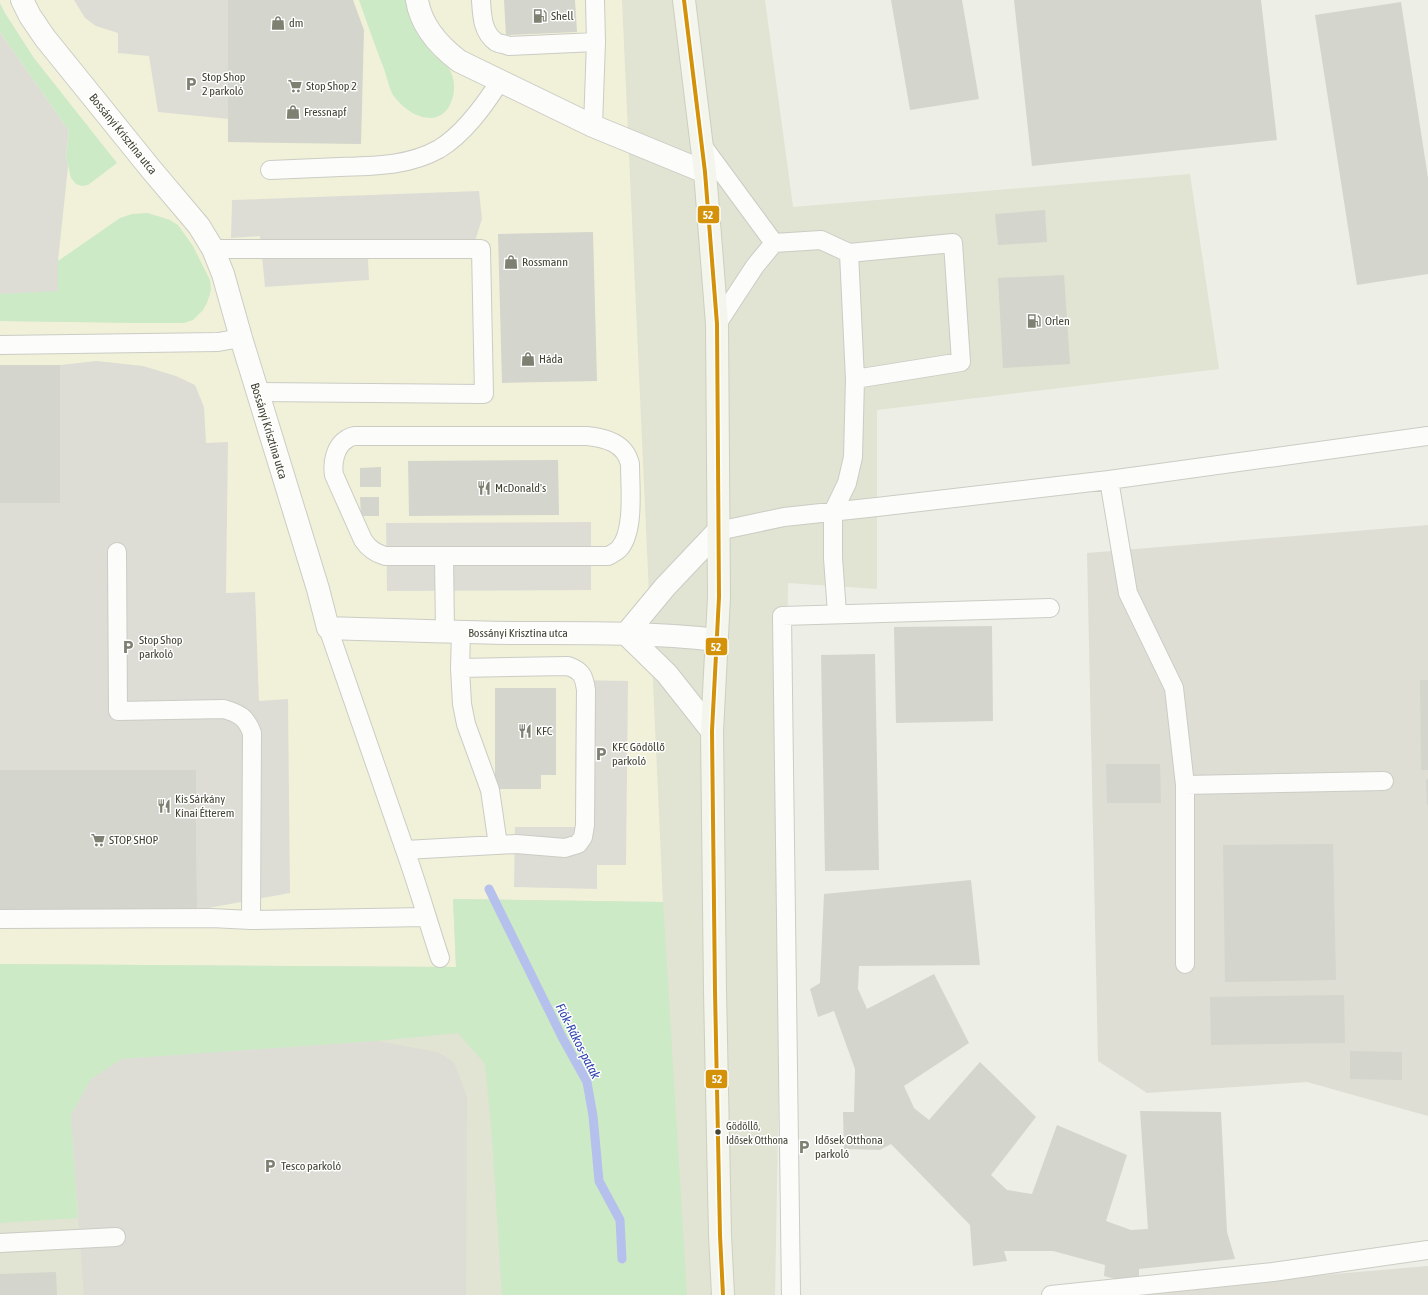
<svg xmlns="http://www.w3.org/2000/svg" width="1428" height="1295" font-family="'Asap Condensed',sans-serif">
  <style>
    .residential { fill: #e1e3d3 }
    .commercial { fill: #f1f1d9 }
    .industrial { fill: #deded5 }
    .green { fill: #cdeac6 }
    .parking { fill: #ddddd6 }
    .lines { fill: none; stroke-linecap: round; stroke-linejoin: round }
    .stream { stroke: #b6c0ed; stroke-width: 9 }
    .building { fill: #d4d5cc }
    .service-casing { stroke: #cbccc4; stroke-width: 20 }
    .minor-casing { stroke: #cbccc4; stroke-width: 24 }
    .secondary-casing { stroke: #cdcfbf; stroke-width: 24 }
    .service { stroke: #fcfcfb; stroke-width: 18 }
    .minor { stroke: #fcfcfb; stroke-width: 22 }
    .secondary { stroke: #f4f6ed; stroke-width: 22 }
    .bus-1-casing { stroke: #fff; stroke-width: 7 }
    .bus-1 { stroke: #d3920a; stroke-width: 4 }
    .bus-dot { fill: #434434; stroke: #fff; stroke-width: 1.5 }
    .labels { text-anchor: middle; dominant-baseline: central; stroke-width: 3; stroke-linejoin: round; paint-order: stroke }
    .bus-label { font-size: 11px; fill: #434434; stroke: #fff; text-anchor: start }
    .poi-label { font-size: 12px; fill: #434434; stroke: #fff; text-anchor: start }
    .street-label { font-size: 12px; fill: #434434; stroke: #fff }
    .water-label { font-size: 13px; font-style: italic; fill: #2d43af; stroke: #fff }
    .line-badge { stroke: #fff; stroke-width: 1.5 }
    .badge-label { font-size: 11px; text-anchor: middle; font-weight: bold; fill: #fff }
  </style>
  <rect width="100%" height="100%" fill="#edeee6"/>
  <path class="residential" d="M0 0H765L793 207 1190 174 1219 369 877 410V589L788 583 775 1295H0Z"/>
  <path class="commercial" d="M0 0H622L663 902 453 899 456 967 0 964V321L184 323 203 310 210 295 170 220 147 213 58 261 0 263Z"/>
  <path class="industrial" d="M1428 525V1116L1307 1082 1147 1093 1098 1061 1087 553Z
    M1428 1266V1295H1089Z"/>
  <path class="green" d="M359 0H409C414 16 421 40 432 53 439 61 449 64 452 75 458 91 451 117 431 118 415 118 402 107 393 95 389 88 387 77 384 69 375 46 367 23 359 0Z
    M0 3 5 13 34 58 117 163 88 185 82 186 76 184 71 178 66 157 69 131 0 32Z
    M147 213 170 220 178 225 193 246 210 280 211 290 207 303 203 310 193 320 184 323H133L0 321V263L58 261 120 218 132 214Z
    M453 899 663 902 687 1295H502L492 1137 485 1064 458 1033 377 1041 122 1059 71 1115 78 1218 0 1223V964L456 967Z"/>
  <path class="parking" d="M74 0H228L229 119 158 112 149 56 118 53V33L96 26 85 18Z
    M0 32 69 131 66 156 68 167 58 261V291L0 294Z
    M479 191 482 219 470 257 368 259 369 280 265 287 260 236 231 238 232 200Z
    M97 361 143 366 176 376 195 385 204 407 206 443 228 442 226 593 255 592 259 701 288 699 290 893 197 910 196 770H0V503H60V365Z
    M591 522V590L387 591 386 523Z
    M576 680 628 681 626 865H597V889L514 887 515 827H575Z
    M377 1041 437 1052 454 1062 467 1097 466 1295H84L71 1115 91 1079 122 1059Z"/>
  <g class="lines">
    <path class="stream" d="M489 889 562 1037 587 1082 593 1116 599 1181 620 1220 622 1259"/>
  </g>
  <path class="building" d="M228 0H353L364 30 361 144 228 142Z
    M504 0H575L577 32 506 35Z
    M891 0H962L979 99 910 110Z
    M1014 0H1261L1277 140 1032 166Z
    M1401 2 1428 178V274L1357 285 1315 15Z
    M1045 210 1047 242 998 245 995 214Z
    M593 232 597 381 502 383 498 234Z
    M1064 275 1070 364 1003 368 998 278Z
    M0 365H60V503H0Z
    M558 460 559 515 409 516 408 461Z
    M381 467V487H360V468Z
    M360 497H379V516H361Z
    M992 626 993 721 896 723 894 627Z
    M875 654 879 870 825 871 821 655Z
    M1420 680H1428V770H1421Z
    M495 688H556V775H541V789H495Z
    M1106 764H1160L1161 803H1107Z
    M0 770H196L197 910H0Z
    M1426 779H1428V805H1427Z
    M1333 844 1336 980 1225 982 1223 845Z
    M971 880 980 965 859 966 858 989 867 1009 934 974 969 1043 904 1086 914 1108 929 1120 980 1062 1036 1117 991 1175 1007 1190 1032 1194 1057 1125 1127 1155 1106 1221 1131 1230 1148 1229 1140 1111 1221 1112 1227 1232 1235 1259 1139 1269V1279L1123 1281 1104 1276 1105 1265 1053 1251H1004L1007 1261 973 1266 970 1225 891 1144 880 1150 844 1149 843 1112H854L855 1069 834 1011 818 1017 810 989 820 983 824 894Z
    M1344 995 1345 1043 1211 1045 1210 997Z
    M1350 1051 1402 1052V1080L1350 1079Z
    M56 1272 57 1295H0V1274Z"/>
  <g class="lines">
    <defs>
      <path id="service" d="M481 0C482 15 482 32 496 42 499 44 505 44 509 46L596 42
        M593 126 596 42 595 0
        M702 145 774 243
        M270 170C293 169 317 168 340 167 374 166 409 166 439 149 464 134 484 106 500 81
        M213 249H481L484 394 257 392
        M717 324 755 266 774 243 821 240 849 253 953 243 961 362 855 379
        M0 345 218 342 241 338
        M1109 480 1128 593 1174 688 1185 785V964
        M718 531 784 517 877 507 1109 480 1428 436
        M117 552 118 711 224 709C240 714 246 717 252 733L251 920 426 917
        M444 556H385C375 553 369 549 363 540L334 475C332 463 335 446 347 439 349 437 354 436 356 436H587C606 438 625 443 630 464 630 487 635 532 619 549 616 552 612 554 608 556H444L445 632
        M837 613 833 558V512L847 483 853 457 855 379 849 253
        M328 628C354 702 380 776 405 850 418 886 428 922 440 958
        M461 632 460 668 462 704 466 724 490 790 498 845
        M1185 785 1384 781
        M405 850 516 844 565 848 578 844 583 837 585 825 586 690C584 676 582 671 568 666L460 668
        M0 919 211 918 251 920
        M0 1243 116 1237
        M791 1295 782 616 1050 608
        M1051 1295 1273 1272 1428 1250"/>
      <path id="minor" d="M22 0 30 16 45 38 150 168 199 226 213 249 223 274 241 338 318 589 328 628C389 630 450 632 511 633 580 633 649 632 717 640
        M417 0C421 26 438 45 459 61L593 126 705 172
        M626 634 665 587 718 531
        M626 634 667 674 712 731"/>
      <path id="secondary" d="M684 0 705 172 717 324 719 597 712 731 715 991 720 1235 723 1295"/>
    </defs>
    <use href="#service" class="service-casing"/>
    <use href="#minor" class="minor-casing"/>
    <use href="#secondary" class="secondary-casing"/>
    <use href="#service" class="service"/>
    <use href="#minor" class="minor"/>
    <use href="#secondary" class="secondary"/>
    <defs>
      <path id="bus-1" d="M684 0 705 172 717 324 719 597 712 731 715 991 720 1235 723 1295"/>
    </defs>
    <use href="#bus-1" class="bus-1-casing"/>
    <use href="#bus-1" class="bus-1"/>
  </g>
  <defs>
    <symbol id="fuel-bare" viewBox="-9 -9 18 18"><path d="M-5.5-6h7V0h2V4h1.3V-2.5L3-4.5l.8-.8L6-3V5H2.5V1h-1V6h-7ZM-4.2-4.7v3.2H.2V-4.7Z" fill="#7e8072" stroke="#fff" stroke-width="2.5" paint-order="stroke"/></symbol>
    <symbol id="shop-bare" viewBox="-9 -9 18 18"><path d="M-5-2.5h2.3a2.7 3.5 0 0 1 5.4 0H5L5.5 6h-11ZM-1.5-2.5h3a1.5 2.3 0 0 0-3 0Z" fill="#7e8072" stroke="#fff" stroke-width="2.5" paint-order="stroke"/></symbol>
    <symbol id="parking-bare" viewBox="-9 -9 18 18"><path d="M-3.5-5.5H1a3.5 3.5 0 0 1 0 7H-1V5.5H-3.5ZM-1-3.4V-.6H.8a1.4 1.4 0 0 0 0-2.8Z" fill="#7e8072" stroke="#fff" stroke-width="2.5" paint-order="stroke"/></symbol>
    <symbol id="supermarket-bare" viewBox="-9 -9 18 18"><path d="M-6-5.5h2.5l.6 2H6L4.5 2H-2.5L-4.4-4H-6ZM-1.5 3.2a1.3 1.3 0 1 0 .1 0ZM3 3.2a1.3 1.3 0 1 0 .1 0Z" fill="#7e8072" stroke="#fff" stroke-width="2.5" paint-order="stroke"/></symbol>
    <symbol id="restaurant-bare" viewBox="-9 -9 18 18"><path d="M-5-6h1v4h1v-4h1v4h1v-4h1v5L-1.5 .5V6h-2V.5L-5-1ZM5-6V6H3V1.5H1.5Q1.5-4 5-6Z" fill="#7e8072" stroke="#fff" stroke-width="2.5" paint-order="stroke"/></symbol>
  </defs>
  <g fill-rule="evenodd">
    <use href="#fuel-bare" x="530" y="6" width="20" height="20"/>
    <use href="#shop-bare" x="268" y="13" width="20" height="20"/>
    <use href="#parking-bare" x="181" y="74" width="20" height="20"/>
    <use href="#supermarket-bare" x="285" y="76" width="20" height="20"/>
    <use href="#shop-bare" x="283" y="102" width="20" height="20"/>
    <use href="#shop-bare" x="501" y="252" width="20" height="20"/>
    <use href="#fuel-bare" x="1024" y="311" width="20" height="20"/>
    <use href="#shop-bare" x="518" y="349" width="20" height="20"/>
    <use href="#restaurant-bare" x="474" y="478" width="20" height="20"/>
    <use href="#parking-bare" x="118" y="637" width="20" height="20"/>
    <use href="#restaurant-bare" x="515" y="721" width="20" height="20"/>
    <use href="#parking-bare" x="591" y="744" width="20" height="20"/>
    <use href="#restaurant-bare" x="154" y="796" width="20" height="20"/>
    <use href="#supermarket-bare" x="88" y="830" width="20" height="20"/>
    <use href="#parking-bare" x="794" y="1137" width="20" height="20"/>
    <use href="#parking-bare" x="260" y="1156" width="20" height="20"/>
  </g>
  <circle class="bus-dot" cx="718" cy="1132" r="3.5"/>
  <g class="labels">
    <g class="bus-label">
      <text x="726" y="1126">Gödöllő,<tspan x="726" dy="14">Idősek Otthona</tspan></text>
    </g>
    <g class="poi-label">
      <text x="551" y="16">Shell</text>
      <text x="289" y="23">dm</text>
      <text x="202" y="77">Stop Shop<tspan x="202" dy="14">2 parkoló</tspan></text>
      <text x="306" y="86">Stop Shop 2</text>
      <text x="304" y="112">Fressnapf</text>
      <text x="522" y="262">Rossmann</text>
      <text x="1045" y="321">Orlen</text>
      <text x="539" y="359">Háda</text>
      <text x="495" y="488">McDonald's</text>
      <text x="139" y="640">Stop Shop<tspan x="139" dy="14">parkoló</tspan></text>
      <text x="536" y="731">KFC</text>
      <text x="612" y="747">KFC Gödöllő<tspan x="612" dy="14">parkoló</tspan></text>
      <text x="175" y="799">Kis Sárkány<tspan x="175" dy="14">Kínai Étterem</tspan></text>
      <text x="109" y="840">STOP SHOP</text>
      <text x="815" y="1140">Idősek Otthona<tspan x="815" dy="14">parkoló</tspan></text>
      <text x="281" y="1166">Tesco parkoló</text>
    </g>
    <g class="street-label">
      <text transform="translate(123 134) rotate(51)">Bossányi Krisztina utca</text>
      <text transform="translate(269 431) rotate(73)">Bossányi Krisztina utca</text>
      <text x="518" y="633">Bossányi Krisztina utca</text>
    </g>
    <g class="water-label">
      <text transform="translate(578 1041) rotate(63)">Fiók-Rákos-patak</text>
    </g>
  </g>
  <g class="line-badge">
    <rect x="697" y="205" width="23" height="19" rx="4" fill="#d3920a"/>
    <rect x="705" y="637" width="23" height="19" rx="4" fill="#d3920a"/>
    <rect x="705" y="1069" width="23" height="20" rx="4" fill="#d3920a"/>
  </g>
  <g class="badge-label">
    <text x="708" y="219">52</text>
    <text x="716" y="651">52</text>
    <text x="717" y="1083">52</text>
  </g>
</svg>
